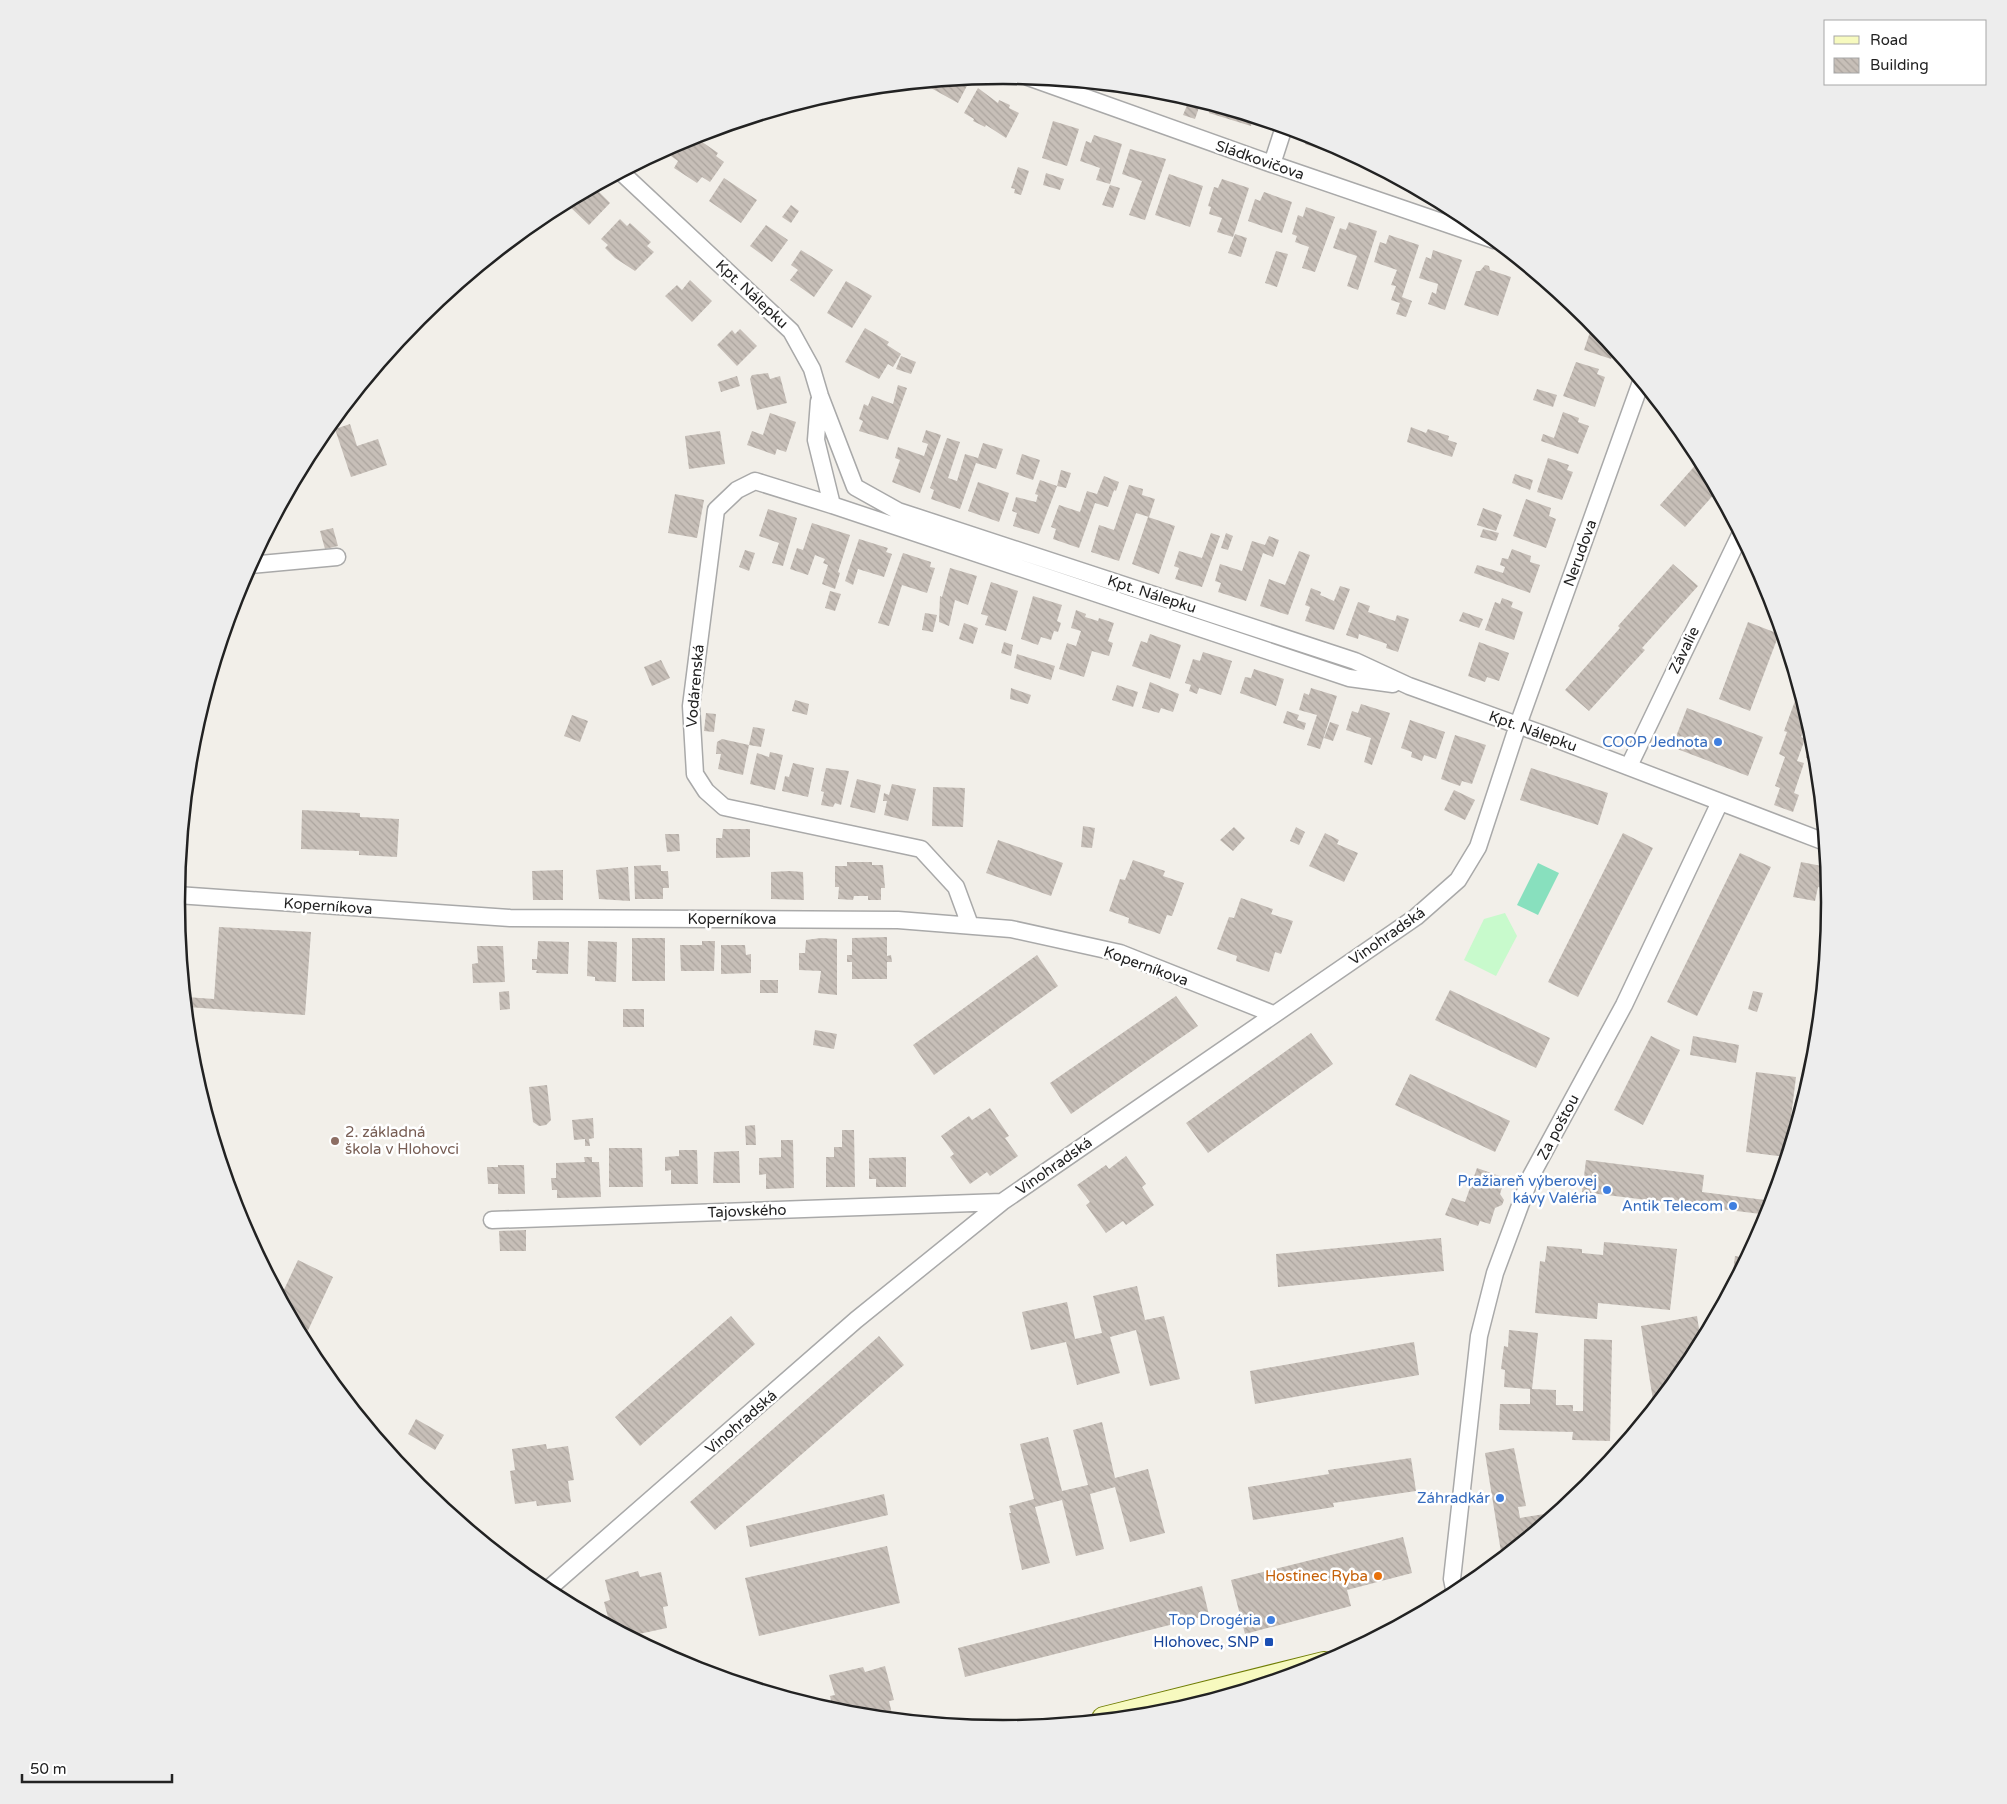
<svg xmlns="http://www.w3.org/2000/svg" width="2007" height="1804" font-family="'Varela Round',sans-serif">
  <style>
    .park { fill: #c8facc }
    .pitch { fill: #88e0be }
    .building { fill: url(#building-back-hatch) }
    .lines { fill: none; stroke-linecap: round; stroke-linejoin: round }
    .street-casing { stroke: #a9a9a9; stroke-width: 19 }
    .secondary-casing { stroke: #707d05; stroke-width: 26 }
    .street { stroke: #fff; stroke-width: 16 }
    .secondary { stroke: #f7fabf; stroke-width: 24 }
    .shop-dot { fill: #3f7fe0; stroke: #fff; stroke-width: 2 }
    .education-dot { fill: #8d6e63; stroke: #fff; stroke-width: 2 }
    .food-dot { fill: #e8710a; stroke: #fff; stroke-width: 2 }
    .transit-dot { fill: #1a4fb4; stroke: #fff; stroke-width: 2 }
    .labels { text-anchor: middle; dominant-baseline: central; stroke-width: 5; stroke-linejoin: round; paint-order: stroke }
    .street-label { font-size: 15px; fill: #222; stroke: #fff }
    .shop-label { font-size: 15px; fill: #366cbe; stroke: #fff; text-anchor: end }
    .education-label { font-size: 15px; fill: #785e54; stroke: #fff; text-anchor: start }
    .food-label { font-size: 15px; fill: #c56008; stroke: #fff; text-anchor: end }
    .transit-label { font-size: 15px; fill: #164399; stroke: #fff; text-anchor: end }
    .rim { fill: none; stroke: #222; stroke-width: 2.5 }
  </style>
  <defs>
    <pattern id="building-back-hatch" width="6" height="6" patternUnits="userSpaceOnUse" patternTransform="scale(1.25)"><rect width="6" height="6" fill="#c7bfb8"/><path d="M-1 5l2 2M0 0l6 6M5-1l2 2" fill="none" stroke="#aba49e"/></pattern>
  </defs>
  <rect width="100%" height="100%" fill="#f2efe9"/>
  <path class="park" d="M1505 913 1517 936 1496 976 1464 960 1484 919Z"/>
  <path class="pitch" d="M1538 863 1559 873 1538 915 1517 905Z"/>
  <path class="building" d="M971 78 958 103 931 88 934 82Z
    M978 88 998 103 999 100 1010 105 1009 108 1019 113 1006 138 986 125 985 127 973 121 974 119 964 113Z
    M1190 98 1201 102 1195 119 1183 115Z
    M1211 105 1253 118 1251 126 1209 113Z
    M1053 121 1079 129 1067 166 1042 158Z
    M1308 134 1336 147 1334 154 1305 144Z
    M1094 135 1122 144 1110 184 1096 180 1100 168 1080 161 1086 141 1091 143Z
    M689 137 693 140 695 137 718 153 716 156 724 162 710 182 702 177 697 183 674 168 678 161 671 156 680 142Z
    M1130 149 1166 159 1145 220 1129 215 1142 181 1122 174Z
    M1353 155 1371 165V166L1351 160Z
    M1018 167 1029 171 1021 195 1014 193 1015 189 1011 188Z
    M1046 173 1064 179 1060 190 1043 185Z
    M1169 174 1203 186 1190 227 1155 215Z
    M724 178 757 200 741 223 709 201Z
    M1222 179 1249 188 1233 237 1217 232 1222 218 1209 214 1211 207 1208 206 1214 187 1218 188Z
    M1110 185 1120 188 1113 208 1102 205Z
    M594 187 610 203 589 225 566 203Z
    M1264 192 1292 202 1282 233 1248 221 1255 199 1260 201Z
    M791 205 799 211 791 223 782 217Z
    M1306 207 1335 217 1315 272 1302 268 1309 247 1295 242 1297 236 1292 234 1298 215 1303 217Z
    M620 219 627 226 630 223 651 242 647 246 654 252 635 271 615 258 605 248 608 245 601 239Z
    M1349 222 1377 231 1358 290 1347 286 1357 256 1333 248 1340 228 1346 230Z
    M766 225 788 240 772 262 750 246Z
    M1235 234 1247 238 1241 257 1228 253Z
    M1389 235 1419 245 1402 297 1412 301 1406 317 1396 314 1400 303 1391 300 1396 286 1391 285 1397 270 1374 262 1380 242 1386 244Z
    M801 250 833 270 814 297 790 280 798 270 791 265Z
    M1433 250 1462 260 1445 310 1428 304 1432 292 1436 294 1438 284 1419 278 1426 257 1431 259Z
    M1276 251 1288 254 1277 287 1265 283Z
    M1485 265 1489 266 1490 270 1511 277 1498 316 1464 305 1476 271H1480Z
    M690 280 712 301 692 322 665 296 677 285 682 290Z
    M846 281 872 296 852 328 827 313Z
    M1593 323 1615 350 1611 359 1584 350Z
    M865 328 889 342 887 345 901 354 893 367 888 364 879 379 845 362Z
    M740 329 757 346 737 366 717 345 732 330 735 334Z
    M901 356 916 362 911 374 896 369Z
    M1576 362 1599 369 1597 374 1605 377 1595 407 1563 396Z
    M768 373 770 379 780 376 787 403 757 410 750 379 752 375Z
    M737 376 740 386 721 392 718 382Z
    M898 385 907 388 888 440 859 431 863 421 859 419 864 404 868 406 872 396 893 404Z
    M1537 389 1557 395 1553 407 1533 400Z
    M1563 412 1579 418 1578 422 1589 426 1578 454 1541 441 1543 434 1554 438Z
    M770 413 796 422 786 452 777 449 775 455 747 445 752 431 763 435Z
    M350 424 357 446 378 439 387 465 351 477 335 429Z
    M1411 427 1426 433 1428 429 1449 436 1448 440 1457 443 1452 457 1407 442Z
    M926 430 941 435 920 493 892 482 900 460 895 458 898 447 924 456 928 444 922 442Z
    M720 431 725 464 689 469 685 436Z
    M947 438 960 442 948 478 957 481 965 454 978 458 983 443 1003 449 996 469 976 463 960 509 931 499 934 490 930 488Z
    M1022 454 1040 460 1033 480 1016 474Z
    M1548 458 1569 465 1567 470 1573 472 1562 500 1537 492Z
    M1700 460 1717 491 1685 527 1660 505Z
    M1061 470 1071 473 1066 488 1057 486Z
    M1515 474 1533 480 1530 490 1512 483Z
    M1104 476 1119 482 1116 491 1114 490 1108 507 1095 503 1079 548 1053 539 1056 529 1051 527 1059 505 1080 512 1087 491 1097 494Z
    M1040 480 1057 486 1039 534 1013 526 1017 513 1012 511 1016 497 1036 502 1038 495 1035 494Z
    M978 482 1009 493 999 522 968 511Z
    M1129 485 1143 489 1142 495 1155 499 1149 517 1136 513 1119 561 1091 552 1099 525 1114 530Z
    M675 494 704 500 697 538 668 533Z
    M1526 499 1551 508 1549 516 1556 519 1546 548 1513 536Z
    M1483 508 1502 515 1496 531 1477 525Z
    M768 509 797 518 783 566 772 563 779 543 759 536Z
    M1148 517 1175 526 1159 574 1132 564Z
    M812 523 850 535 838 572 840 573 835 589 822 584 828 565 823 563 825 559 815 555 808 575 790 569 797 548 803 550Z
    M333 528 338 546 325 549 320 531Z
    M1483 529 1499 533 1496 541 1480 537Z
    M1211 533 1220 536 1202 587 1175 579 1179 568 1174 566 1179 551 1202 558Z
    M1226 533 1233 536 1228 550 1221 548Z
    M1269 536 1279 540 1273 557 1263 553 1246 601 1218 592 1221 583 1215 581 1220 564 1242 571 1252 541 1265 545Z
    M859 539 888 548 886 552 892 554 884 577 858 569 853 585 845 581Z
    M1512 549 1531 556 1530 562 1540 565 1530 593 1474 573 1477 565 1503 573 1505 567 1500 565 1502 558 1508 559Z
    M745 550 755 553 749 571 739 567Z
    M1299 551 1310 555 1288 615 1260 606 1269 579 1285 585Z
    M903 553 931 562 930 567 935 568 927 593 902 585 889 626 878 623Z
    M1673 564 1698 586 1642 648 1645 650 1589 711 1565 690 1620 628 1618 626Z
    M950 568 977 576 968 605 955 600 949 626 939 622 940 596 942 597Z
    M991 582 1018 591 1006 631 985 625 988 616 981 614Z
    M1340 586 1350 589 1334 630 1305 621 1310 607 1305 605 1311 588 1321 592 1320 595 1334 601Z
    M830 591 841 594 835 611 825 608Z
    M1033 596 1062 605 1057 621 1061 623 1058 632 1054 631 1051 640 1041 637 1038 645 1021 639Z
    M1502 598 1513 602 1511 607 1523 612 1514 640 1485 630 1495 602 1500 604Z
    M1358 602 1370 606 1368 612 1395 621 1397 615 1409 619 1398 652 1386 648 1387 644 1359 634 1358 639 1346 635Z
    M1076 610 1086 614 1085 617 1098 621 1099 618 1114 623 1108 641 1113 643 1109 656 1092 651 1084 677 1059 669 1067 643 1076 646 1081 631 1071 628Z
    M1463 612 1483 619 1479 628 1459 621Z
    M925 613 937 615 933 632 922 630Z
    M1748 622 1779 634 1750 711 1719 699Z
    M964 623 978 628 973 644 959 639Z
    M1150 634 1181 645 1170 679 1132 666 1141 641 1147 643Z
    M1004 642 1013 645 1011 656 1001 653Z
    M1479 642 1509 653 1499 681 1487 677 1485 682 1468 676Z
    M1203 652 1232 661 1221 695 1199 688 1197 694 1189 691 1191 685 1185 683 1193 659 1200 661Z
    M1017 654 1055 666 1051 680 1014 668Z
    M661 660 670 678 652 686 644 667Z
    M1254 669 1284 679 1276 706 1240 693 1245 677 1251 678Z
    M1150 682 1179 694 1173 712 1161 708 1159 713 1142 708Z
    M1117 685 1138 692 1133 707 1112 700Z
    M1011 688 1031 695 1028 704 1010 699Z
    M1311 688 1337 696 1320 749 1307 745 1317 715 1299 710 1304 693 1309 695Z
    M1799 690 1808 719 1801 737 1805 739 1797 761 1804 763 1794 793 1799 795 1793 812 1774 805 1780 788 1775 786 1785 757 1779 754 1787 732 1784 731Z
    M795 700 809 704 807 715 792 711Z
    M1361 704 1390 713 1372 765 1364 762 1371 738 1346 730 1352 711 1358 713Z
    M1687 708 1763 737 1748 776 1672 747Z
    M1287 711 1299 715 1297 720 1306 723 1304 730 1283 723Z
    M706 713 716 714 714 732 704 731Z
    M572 715 588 721 580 742 564 736Z
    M1410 720 1445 732 1436 759 1424 755 1422 761 1411 757 1412 752 1401 748Z
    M1330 722 1339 725 1333 741 1324 738Z
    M753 727 765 729 761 747 749 745Z
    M1812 733 1815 741 1817 760 1806 758Z
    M1455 735 1486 745 1472 784 1462 781 1460 786 1441 779Z
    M722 739 749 745 743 775 718 769 721 754H716L717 742Z
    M770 752 783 755 775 790 750 784 757 753 769 757Z
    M793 763 814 768 808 797 782 791 785 776 789 777Z
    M826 768 849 771 841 805 835 803 833 807 821 805 824 792 821 791Z
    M1531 768 1608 793 1598 825 1520 800Z
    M857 779 881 785 875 813 850 807Z
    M892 784 916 789 908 821 884 815 887 801H883L884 793 889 795Z
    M933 787 965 788 963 827 932 826Z
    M1454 790 1475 800 1465 820 1444 810Z
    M302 810 360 813V817L399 819 397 857 359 855V851L301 849Z
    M1821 810 1823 827 1818 826Z
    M1083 826 1095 828 1092 848 1081 847Z
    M1234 827 1245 838 1233 851 1220 840Z
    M1296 827 1305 832 1299 845 1290 841Z
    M723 829H750V857L716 858V838H722Z
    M1325 833 1339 840 1337 844 1358 853 1344 882 1309 866Z
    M1623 833 1653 848 1578 997 1548 982Z
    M665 834H679L680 851 667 852Z
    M998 840 1063 863 1051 896 986 873Z
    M1740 853 1771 867 1697 1016 1667 1002Z
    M1133 860 1165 871 1163 876 1184 883 1172 916 1167 915 1160 934 1128 923 1129 918 1109 911 1120 879 1125 880Z
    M847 862H872V865H883L885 888H881V900H868V896H854L853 900 838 899 839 887H835V866H847Z
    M1801 862 1827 867 1829 889 1818 887 1815 901 1793 897Z
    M661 865V871H668L669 888H663V899H635L634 866Z
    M628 867 630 901 599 899 596 870Z
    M563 870V900H533L532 871Z
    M790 871 803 872 804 900 771 899V872Z
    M1241 898 1273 909 1271 914 1293 921 1281 954 1275 952 1269 972 1236 961 1237 956 1217 949 1229 917 1234 918Z
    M219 927 311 932 305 1015 187 1007 186 997 214 999Z
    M887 937V956L891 955 892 962H887V979H852V962H847V955H852V938Z
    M632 938H665V981H632Z
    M821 938 837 939V995L818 993 821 971 799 970V953H805L806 940Z
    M538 941 569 942 568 974 536 973 537 970H532V959H537Z
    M588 941 617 942 616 982 595 981V977L587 976Z
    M702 941H715L714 971H681L680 945H702Z
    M721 945H745L746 955 751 954V973L721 974Z
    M477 946H503L505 982 473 983 472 964 478 963Z
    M1037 955 1058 986 934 1075 913 1045Z
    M760 980H778V993H760Z
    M1821 984H1822L1821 1001 1818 1000Z
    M1450 990 1550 1038 1536 1068 1435 1020Z
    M509 991 510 1009 500 1010 499 992Z
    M1753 991 1763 993 1757 1012 1748 1009Z
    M1176 996 1198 1026 1071 1114 1050 1083Z
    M623 1009H644V1027H623Z
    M815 1030 837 1034 834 1049 813 1045Z
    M1311 1033 1333 1064 1208 1153 1186 1123Z
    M1651 1036 1680 1050 1643 1125 1614 1110Z
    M1693 1036 1739 1045 1736 1063 1690 1055Z
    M1756 1072 1796 1077 1786 1157 1746 1152Z
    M1410 1074 1510 1121 1495 1152 1395 1105Z
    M1801 1077 1810 1079 1801 1108 1795 1107Z
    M547 1085 551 1120 546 1125 539 1126 533 1122 529 1087Z
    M990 1108 1009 1136 1005 1138 1018 1156 990 1176 987 1172 970 1184 950 1157 954 1154 941 1136 969 1116 972 1120Z
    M593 1118 594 1138 589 1139 590 1146H585V1139L574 1140 572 1120Z
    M755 1125 756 1145H746L745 1126Z
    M842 1130H854L855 1187H826V1157H834V1147H842Z
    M781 1140H793L794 1188 766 1189V1174L759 1175V1158L781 1157Z
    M609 1148H642L643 1187H609Z
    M679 1150H697L698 1184H671V1170L665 1171V1157L679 1156Z
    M739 1151 740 1183H713L714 1152Z
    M1126 1156 1146 1184 1142 1187 1154 1205 1126 1225 1123 1221 1106 1233 1086 1205 1090 1202 1077 1185 1106 1165 1109 1169Z
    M584 1157H592V1162H599L601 1197 557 1198V1190H552L551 1178H556V1163L585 1162Z
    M906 1157V1187H876V1179H869V1158Z
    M1586 1160 1704 1175 1702 1192 1773 1201 1769 1215 1582 1192Z
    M498 1165H524L525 1194H498V1184H488L487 1167H498Z
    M1477 1168 1505 1178 1500 1194 1504 1200 1502 1205 1495 1208 1490 1224 1480 1221 1478 1226 1445 1215 1452 1198 1465 1202Z
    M526 1230V1251H500L499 1231Z
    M1441 1238 1444 1271 1278 1287 1276 1254Z
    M1604 1242 1677 1249 1670 1310 1598 1303 1597 1319 1535 1313 1540 1261 1545 1262 1547 1246 1582 1249V1253L1603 1255Z
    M1735 1256 1746 1258 1739 1273 1733 1272Z
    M298 1260 333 1277 304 1339 281 1296Z
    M1137 1286 1145 1320 1164 1316 1180 1379 1150 1386 1136 1330 1110 1337 1120 1373 1077 1385 1066 1342 1031 1350 1022 1312 1067 1302 1075 1339 1102 1333 1093 1296Z
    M731 1316 755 1344 640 1446 615 1417Z
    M1697 1316 1701 1342 1691 1362 1654 1406 1641 1326Z
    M1509 1330 1538 1333 1532 1389 1556 1390V1405H1573V1411H1583L1584 1339 1612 1340 1610 1441 1572 1440 1573 1432 1499 1430 1500 1404H1530V1389L1504 1387 1505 1370 1501 1369 1504 1346 1508 1347Z
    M879 1336 904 1365 715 1530 690 1502Z
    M1414 1342 1419 1375 1255 1404 1250 1371Z
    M416 1419 444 1435 435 1450 408 1434Z
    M1102 1422 1115 1478 1148 1469 1165 1533 1130 1542 1115 1487 1090 1494 1104 1549 1076 1556 1062 1500 1035 1507 1050 1563 1022 1570 1009 1513H1011L1009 1506 1034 1499 1020 1444 1048 1437 1062 1491 1088 1485 1073 1430Z
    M546 1444 547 1449 568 1446 574 1480 568 1481 571 1502 537 1506 536 1501 515 1504 510 1471 515 1470 512 1449Z
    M1514 1448 1526 1506 1518 1507 1520 1518 1557 1512 1502 1558 1485 1453Z
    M1411 1458 1416 1491 1333 1503 1334 1507 1253 1520 1248 1487 1329 1474 1328 1470Z
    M884 1494 888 1515 750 1547 746 1526Z
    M1403 1537 1412 1573 1347 1590 1351 1606 1245 1634 1231 1580Z
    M887 1546 900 1603 759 1636 745 1578Z
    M638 1571 640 1577 661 1572 668 1606 663 1607 667 1628 634 1635 633 1631 625 1633 610 1625 604 1602 610 1600 605 1580Z
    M1202 1586 1209 1615 965 1677 958 1648Z
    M885 1666 894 1700 889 1701 893 1718 833 1710 830 1696 835 1695 829 1675 863 1667 865 1672Z"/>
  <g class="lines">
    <defs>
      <path id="street" d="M1028 77 1272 164 1494 240
        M1272 164 1284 127
        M622 173 791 331 812 369 820 396 855 487 898 511 1355 661 1409 686 1548 736 1825 842
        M819 401 816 440 832 505 1349 678 1393 684
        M832 505 755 481 737 490 716 510 691 706 695 774 706 791 724 807 921 849 956 887 970 925
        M250 565 337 557
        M1629 766 1740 535
        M177 895 510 918 898 920 1011 929 1120 953 1273 1014
        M492 1220 1002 1202
        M546 1591 856 1320 1002 1202 1416 917 1458 880 1478 847 1518 725 1641 382
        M1455 1594 1452 1579 1479 1336 1495 1273 1531 1176 1624 1005 1720 802"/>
      <path id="secondary" d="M1104 1719 1324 1664"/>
    </defs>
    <use href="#street" class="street-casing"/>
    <use href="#secondary" class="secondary-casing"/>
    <use href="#street" class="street"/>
    <use href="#secondary" class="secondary"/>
  </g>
  <g class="shop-dot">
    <circle cx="1718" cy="742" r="5"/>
    <circle cx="1607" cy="1190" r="5"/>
    <circle cx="1733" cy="1206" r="5"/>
    <circle cx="1500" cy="1498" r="5"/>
    <circle cx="1271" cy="1620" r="5"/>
  </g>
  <circle class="education-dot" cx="335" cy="1141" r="5"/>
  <circle class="food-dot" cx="1378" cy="1576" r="5"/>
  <rect class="transit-dot" x="1264" y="1637" width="10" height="10" rx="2.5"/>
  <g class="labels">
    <g class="street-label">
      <text transform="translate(1260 160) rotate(19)">Sládkovičova</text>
      <text transform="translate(752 294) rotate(43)">Kpt. Nálepku</text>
      <text transform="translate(1580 553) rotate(-70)">Nerudova</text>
      <text transform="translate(1152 594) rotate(18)">Kpt. Nálepku</text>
      <text transform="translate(1684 650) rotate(-64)">Závalie</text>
      <text transform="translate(695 686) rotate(-85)">Vodárenská</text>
      <text transform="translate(1533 731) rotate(20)">Kpt. Nálepku</text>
      <text transform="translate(328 906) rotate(4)">Koperníkova</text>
      <text x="732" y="919">Koperníkova</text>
      <text transform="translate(1387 936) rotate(-35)">Vinohradská</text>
      <text transform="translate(1146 966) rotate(20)">Koperníkova</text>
      <text transform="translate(1558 1127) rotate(-62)">Za poštou</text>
      <text transform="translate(1054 1166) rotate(-35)">Vinohradská</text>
      <text transform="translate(747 1211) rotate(-2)">Tajovského</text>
      <text transform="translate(741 1422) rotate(-41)">Vinohradská</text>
    </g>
    <g class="shop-label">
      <text x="1708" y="742">COOP Jednota</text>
      <text x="1597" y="1181">Pražiareň výberovej<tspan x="1597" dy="17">kávy Valéria</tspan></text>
      <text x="1723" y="1206">Antik Telecom</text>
      <text x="1490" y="1498">Záhradkár</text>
      <text x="1261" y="1620">Top Drogéria</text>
    </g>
    <g class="education-label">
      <text x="345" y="1132">2. základná<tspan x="345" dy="17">škola v Hlohovci</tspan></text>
    </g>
    <g class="food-label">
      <text x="1368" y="1576">Hostinec Ryba</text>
    </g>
    <g class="transit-label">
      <text x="1259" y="1642">Hlohovec, SNP</text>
    </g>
  </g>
  <path d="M0 0H2007V1804H0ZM185 902a818 818 0 1 1 1636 0a818 818 0 1 1-1636 0Z" fill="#ededed" fill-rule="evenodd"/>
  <path class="rim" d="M185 902a818 818 0 1 1 1636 0a818 818 0 1 1-1636 0Z"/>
  <rect x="1824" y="20" width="162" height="65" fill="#ffffff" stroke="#a7a7a7"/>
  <rect x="1834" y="36" width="25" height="8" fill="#f7fabf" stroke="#a7a7a7"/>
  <text x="1870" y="45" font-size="15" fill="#222222">Road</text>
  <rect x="1834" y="58" width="25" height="15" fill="url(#building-back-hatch)" stroke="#a7a7a7"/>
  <text x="1870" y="70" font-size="15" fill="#222222">Building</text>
  <path d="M22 1774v8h150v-8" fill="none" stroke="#222222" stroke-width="2.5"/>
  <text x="30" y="1774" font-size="15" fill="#222222" stroke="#ffffff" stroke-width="4" paint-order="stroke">50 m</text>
</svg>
